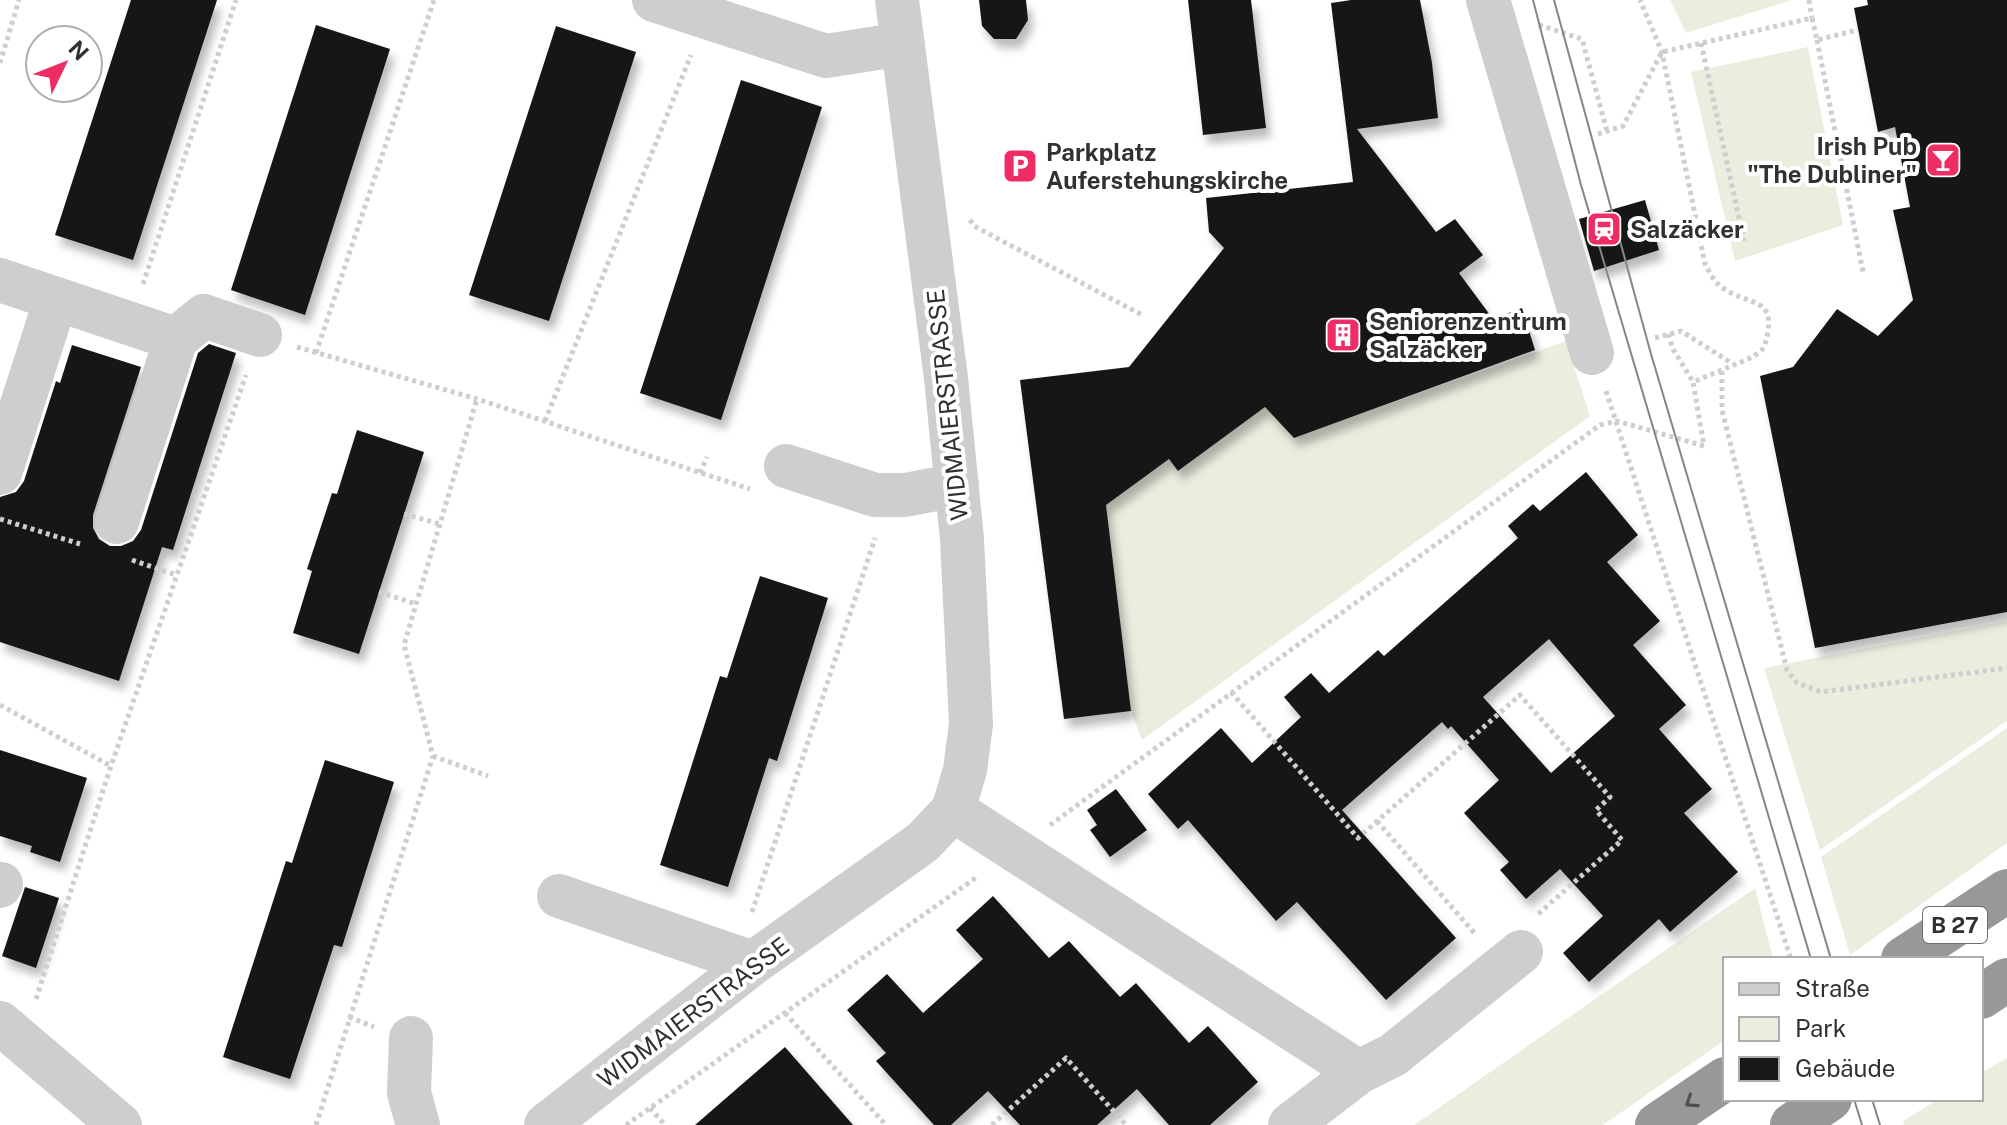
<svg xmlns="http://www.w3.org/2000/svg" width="2007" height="1125" font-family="'Public Sans',sans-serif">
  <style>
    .green { fill: #eaeedf }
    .building { fill: #181818; fill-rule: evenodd; filter: url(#shadow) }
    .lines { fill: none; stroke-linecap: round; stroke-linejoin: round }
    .path { stroke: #cecece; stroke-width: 5; stroke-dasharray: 4 4; stroke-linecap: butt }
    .minor { stroke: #cecece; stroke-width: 44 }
    .highway { stroke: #989898; stroke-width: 44 }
    .tram { stroke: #868686; stroke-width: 2 }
    .oneway { stroke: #505050 }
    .labels { text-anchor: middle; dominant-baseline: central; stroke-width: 8; stroke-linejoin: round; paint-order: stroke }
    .shield { fill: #fff; stroke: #6f6f6f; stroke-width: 2 }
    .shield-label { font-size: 22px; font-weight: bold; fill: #313131 }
    .poi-label { font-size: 24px; font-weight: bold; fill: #313131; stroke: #fff; text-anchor: start }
    .street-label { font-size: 24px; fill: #313131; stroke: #fff }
  </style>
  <defs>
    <filter id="shadow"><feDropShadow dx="5" dy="9" stdDeviation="4" flood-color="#0004"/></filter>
  </defs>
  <rect width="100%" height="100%" fill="#fff"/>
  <path class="green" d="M1670 0H1792L1686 33Z
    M1808 47 1843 225 1735 261 1691 72Z
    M1566 341 1590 416 1142 740 1131 711 1105 496 1122 493 1169 459 1179 471 1265 407 1294 438Z
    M2007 621V721L1820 850 1764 668Z
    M2007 728V843L1850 955 1821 857Z
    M1755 888 1773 959H1725V1040L1603 1125H1414Z
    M2007 1058V1125H1904L1903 1121 1939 1099H1981V1073Z"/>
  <path class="building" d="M131 0H217L133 260 55 235Z
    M979 0H1026L1028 20 1016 39H994L982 26Z
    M1188 0H1251L1266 128 1203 135Z
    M1351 0H1420L1432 63 1438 118 1357 129 1436 232 1455 219 1483 255 1459 273 1493 319 1522 308 1535 350 1294 438 1265 407 1178 471 1169 459 1106 505 1131 711 1064 719 1020 380 1129 367 1224 248 1209 232 1206 198 1353 182 1331 3Z
    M1867 0H2007V612L1815 648 1760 376 1793 367 1837 309 1878 336 1913 300 1893 210 1910 207 1895 127 1878 132 1854 8 1868 5Z
    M316 25 390 49 305 315 231 290Z
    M556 26 636 52 549 321 469 295Z
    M741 80 822 107 721 420 640 393Z
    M1645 200 1659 250 1594 271 1579 219Z
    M209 344 236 353 173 550 162 547 119 681 0 642V497L16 492 24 481 56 381 60 383 72 345 141 367 93 515V528L99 539 110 546H121L133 541 141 530 198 353Z
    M357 430 424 452 359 654 293 633 312 571 307 569 332 493 337 494Z
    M1586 472 1638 535 1607 562 1660 621 1633 645 1686 705 1659 729 1712 789 1684 813 1738 872 1670 932 1659 919 1589 982 1563 953 1603 916 1560 869 1526 899 1500 870 1509 862 1464 813 1499 780 1451 726 1448 729 1442 722 1342 810 1456 938 1386 1000 1297 902 1276 921 1188 820 1178 829 1148 794 1221 728 1252 763 1301 717 1284 697 1311 673 1329 693 1378 650 1384 656 1518 538 1508 526 1533 504 1540 511ZM1549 639 1615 716 1551 773 1483 697Z
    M760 576 828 598 777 761 769 758 728 887 660 865 720 676 727 678Z
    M0 750 87 778 60 862 30 852 32 846 0 836Z
    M325 760 394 782 342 947 334 945 290 1079 223 1057 286 861 292 863Z
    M1116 789 1147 830 1110 857 1090 830 1097 825 1087 810Z
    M25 887 59 898 36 968 2 956Z
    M993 896 1049 958 1069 941 1120 997 1136 983 1189 1043 1208 1026 1258 1082 1210 1125H1169L1137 1089 1097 1125H1020L988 1091 951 1125H934L876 1061 886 1053 847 1010 887 974 923 1013 983 959 956 930Z
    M785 1047 853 1125H695Z"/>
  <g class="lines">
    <path class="path" d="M1809 0 1812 18
      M1539 25 1582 39 1607 131
      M1817 40 1863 272
      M1701 43 1744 241
      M0 63 19 0
      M1598 134 1623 126 1662 52 1812 18 1817 40 1857 30
      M970 220 974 226 1144 316
      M143 284 236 0
      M1668 334 1673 349 1693 382
      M1655 338 1681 331 1733 364
      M297 347 477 399 750 489
      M316 353 434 0
      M1722 371V410L1787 670 1797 683 1821 692 2007 668
      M1606 391 1791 959
      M545 421 691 55
      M700 473 707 457
      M404 514 440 524
      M0 519 80 544
      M132 560 176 575
      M379 592 416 604
      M1231 692 1358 838 1520 695 1610 797 1596 810 1622 840 1537 915
      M0 705 111 766
      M433 756 488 776
      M1377 821 1476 935
      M1050 825 1600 425 1617 421 1704 446 1693 382 1753 357 1764 348C1781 292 1748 309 1719 285 1713 280 1709 271 1705 264L1662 52 1640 0
      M752 912 875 538
      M36 999 111 766 246 375
      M785 1013 886 1125
      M349 1017 374 1027
      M650 1108 665 1125
      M316 1125 433 756 404 645 477 399
      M626 1125 977 877
      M992 1125 1066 1058 1126 1125"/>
    <path class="minor" d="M654 0 826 56 903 44
      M1488 0 1592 353
      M0 280 176 339
      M176 339 204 316 260 335
      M786 466 875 495H905L957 485
      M0 473 56 299
      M117 522 176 339
      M953 810 1359 1072
      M0 886 1 884
      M559 896 753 963
      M0 1023 120 1125
      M411 1038 409 1093 418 1125
      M546 1125 753 963 923 842 953 810 965 770 971 724 962 539 946 378 897 0
      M1290 1125 1359 1072 1393 1055 1521 952"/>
    <path class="highway" d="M1903 959 2007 891
      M1981 997 2007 980
      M1657 1125 1725 1079
      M1792 1125 1830 1099"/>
    <path class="tram" d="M1533 0 1581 185 1811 959
      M1554 0 1651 354 1831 959
      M1854 1099 1862 1125
      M1872 1099 1880 1125"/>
  </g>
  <defs><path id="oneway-chevron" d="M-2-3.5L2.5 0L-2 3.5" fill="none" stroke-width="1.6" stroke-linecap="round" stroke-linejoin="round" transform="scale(2)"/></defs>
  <use class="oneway" href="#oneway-chevron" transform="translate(1691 1102) rotate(146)"/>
  <defs>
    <symbol id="bar-square" viewBox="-11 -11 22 22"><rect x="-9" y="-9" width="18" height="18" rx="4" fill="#ee2d64" stroke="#fff"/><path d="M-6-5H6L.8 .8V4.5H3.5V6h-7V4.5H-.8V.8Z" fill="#fff"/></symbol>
    <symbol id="parking-square" viewBox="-11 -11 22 22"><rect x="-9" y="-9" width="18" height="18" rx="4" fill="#ee2d64" stroke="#fff"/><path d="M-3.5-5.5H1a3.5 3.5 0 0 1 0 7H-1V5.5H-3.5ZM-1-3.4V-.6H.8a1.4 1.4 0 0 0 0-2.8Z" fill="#fff"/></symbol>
    <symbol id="station-square" viewBox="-11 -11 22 22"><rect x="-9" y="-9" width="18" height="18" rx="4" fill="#ee2d64" stroke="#fff"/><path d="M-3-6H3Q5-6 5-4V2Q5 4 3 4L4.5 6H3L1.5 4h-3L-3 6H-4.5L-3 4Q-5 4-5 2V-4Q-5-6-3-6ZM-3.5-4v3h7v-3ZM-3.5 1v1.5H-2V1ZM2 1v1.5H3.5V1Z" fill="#fff"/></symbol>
    <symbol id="building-square" viewBox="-11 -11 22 22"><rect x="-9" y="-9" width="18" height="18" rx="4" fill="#ee2d64" stroke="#fff"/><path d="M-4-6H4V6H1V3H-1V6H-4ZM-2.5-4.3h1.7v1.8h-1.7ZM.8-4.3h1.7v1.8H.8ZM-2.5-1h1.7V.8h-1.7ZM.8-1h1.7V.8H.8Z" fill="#fff"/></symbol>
  </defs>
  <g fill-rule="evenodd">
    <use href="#bar-square" x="1923" y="140" width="40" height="40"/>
    <use href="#parking-square" x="1000" y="146" width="40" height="40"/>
    <use href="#station-square" x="1584" y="209" width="40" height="40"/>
    <use href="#building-square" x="1323" y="315" width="40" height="40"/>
  </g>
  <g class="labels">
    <rect class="shield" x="1923" y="907" width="64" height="36" rx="6"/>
    <g class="shield-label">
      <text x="1955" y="925">B 27</text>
    </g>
    <g class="poi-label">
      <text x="1917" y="146" text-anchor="end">Irish Pub<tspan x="1917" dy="28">"The Dubliner"</tspan></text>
      <text x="1046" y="152">Parkplatz<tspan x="1046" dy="28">Auferstehungskirche</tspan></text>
      <text x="1630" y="229">Salzäcker</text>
      <text x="1369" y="321">Seniorenzentrum<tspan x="1369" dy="28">Salzäcker</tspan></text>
    </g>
    <g class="street-label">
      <text transform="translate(947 405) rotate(-96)">WIDMAIERSTRASSE</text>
      <text transform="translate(693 1012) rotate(-37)">WIDMAIERSTRASSE</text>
    </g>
  </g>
  <rect x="1723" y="957" width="260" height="144" fill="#ffffff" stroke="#adadad" stroke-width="2"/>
  <rect x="1739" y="983" width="40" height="12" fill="#cecece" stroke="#adadad" stroke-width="2"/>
  <text x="1795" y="997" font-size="24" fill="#313131">Straße</text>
  <rect x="1739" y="1017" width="40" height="24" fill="#eaeedf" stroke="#adadad" stroke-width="2"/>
  <text x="1795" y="1037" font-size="24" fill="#313131">Park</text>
  <rect x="1739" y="1057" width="40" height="24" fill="#181818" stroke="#adadad" stroke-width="2"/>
  <text x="1795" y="1077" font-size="24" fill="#313131">Gebäude</text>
  <g transform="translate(64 64) rotate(47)"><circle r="38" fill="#ffffff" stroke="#adadad" stroke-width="2"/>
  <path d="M0-6L14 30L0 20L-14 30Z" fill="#ee2d64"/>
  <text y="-12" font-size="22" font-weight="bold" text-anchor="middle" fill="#313131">N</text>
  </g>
</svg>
